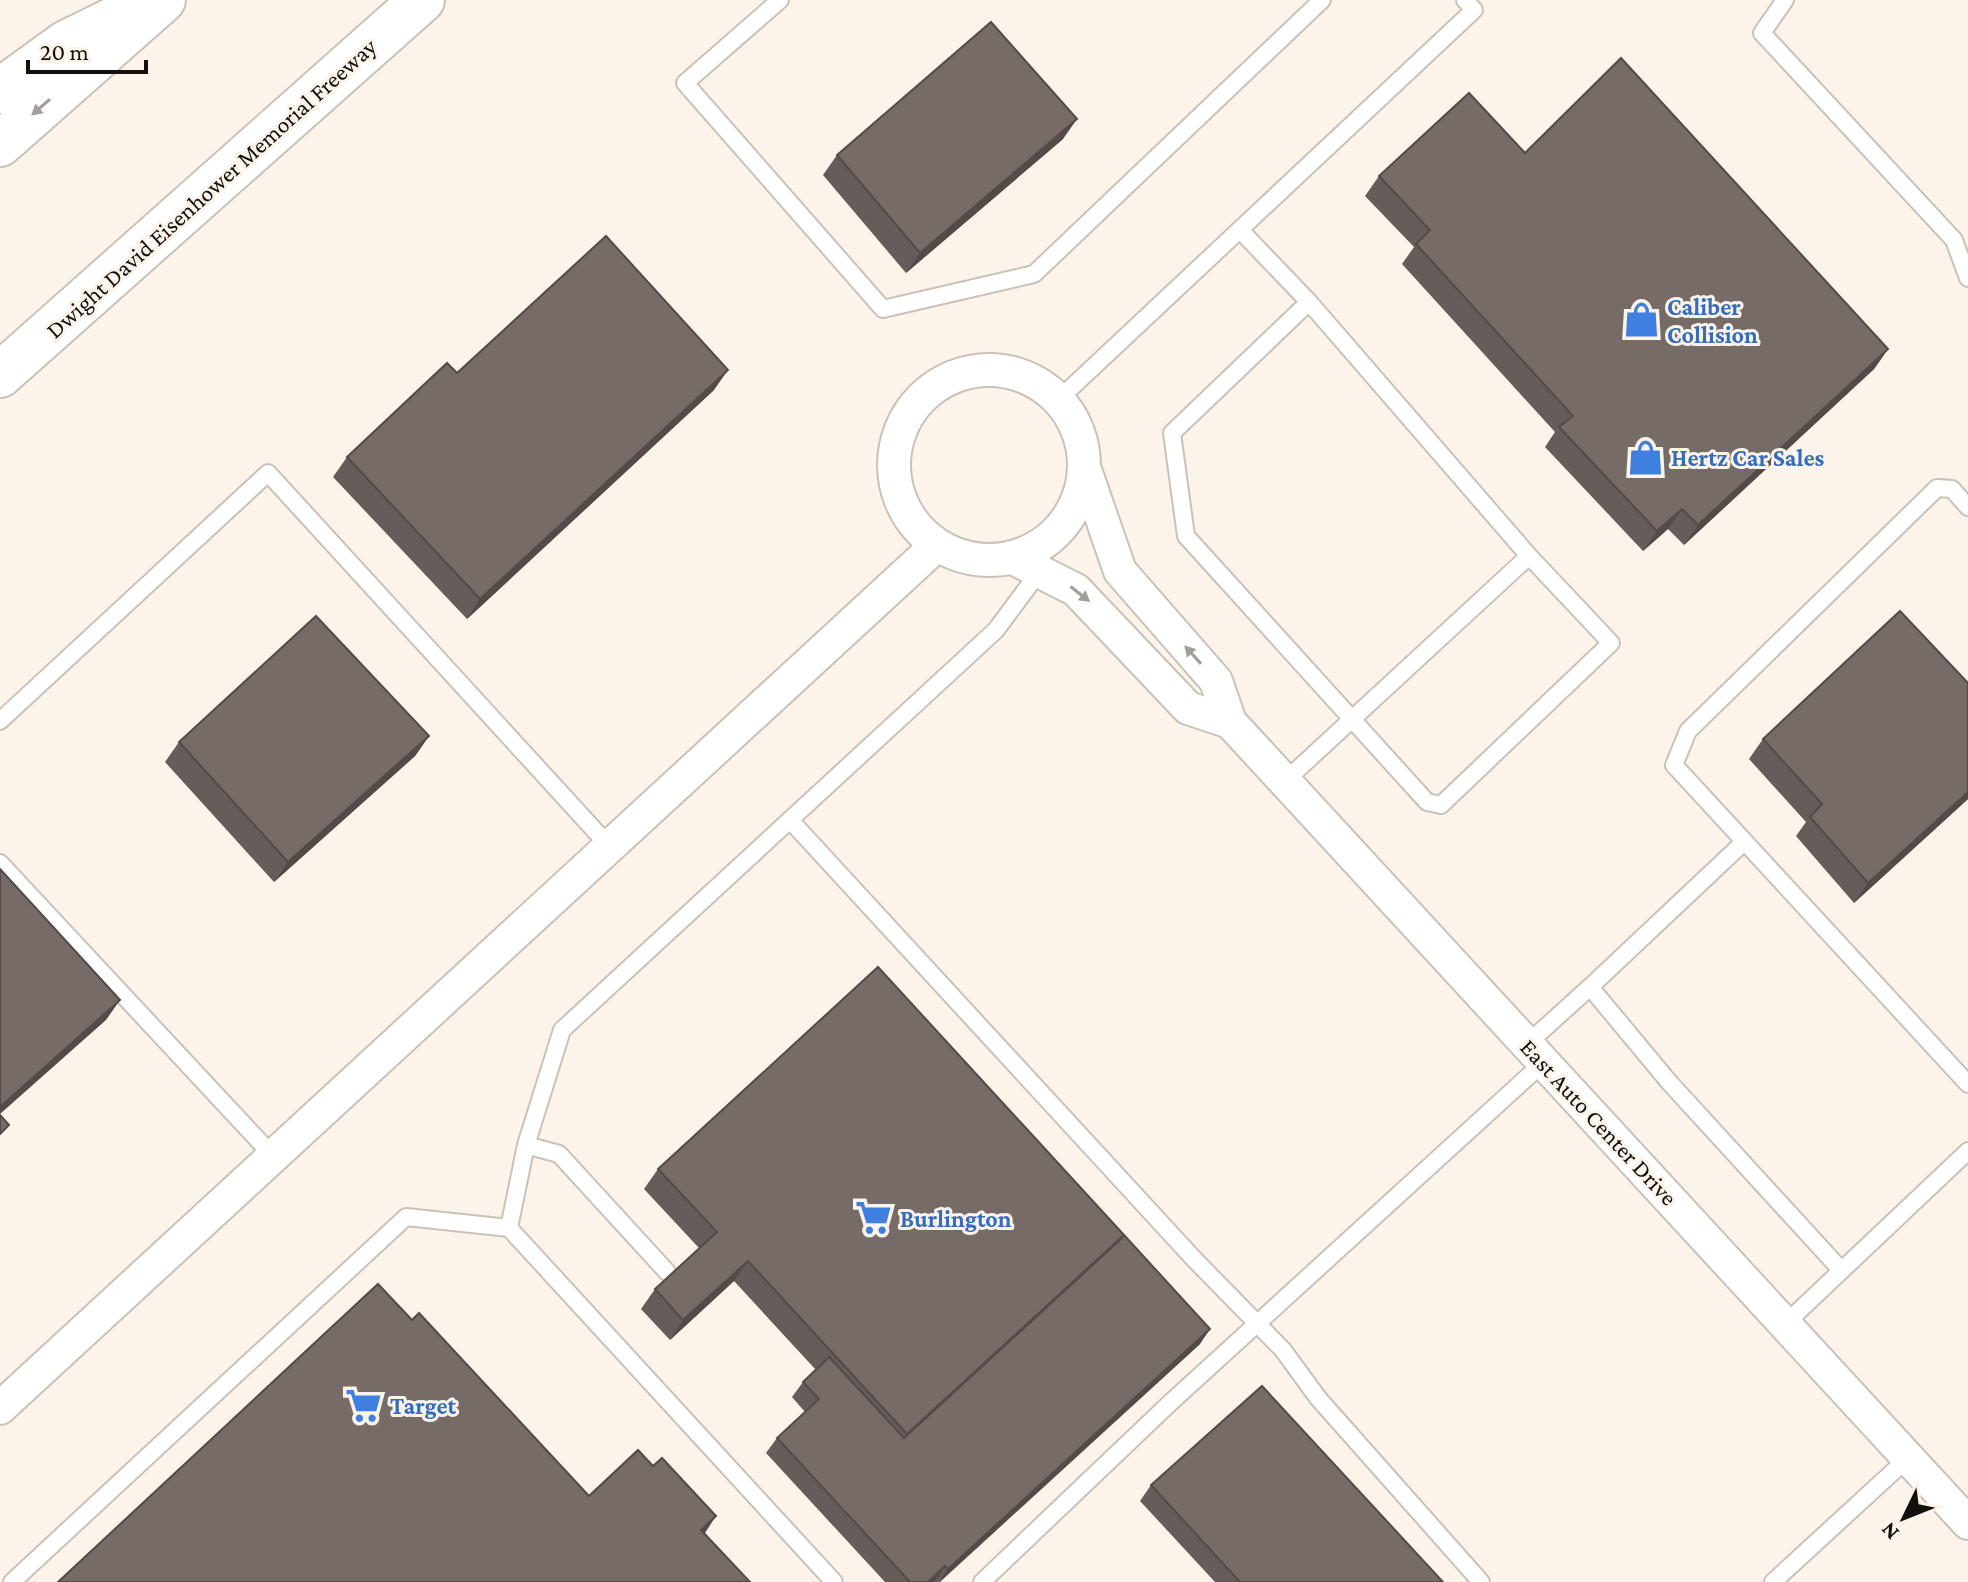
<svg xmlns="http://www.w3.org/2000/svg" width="1968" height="1582" font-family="'Crimson Pro',serif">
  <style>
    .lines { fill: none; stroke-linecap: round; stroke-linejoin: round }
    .service-casing { stroke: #c9c2b8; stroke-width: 20 }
    .minor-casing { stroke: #c9c2b8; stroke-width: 36 }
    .motorway-casing { stroke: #c9c2b8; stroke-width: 48 }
    .service { stroke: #fff; stroke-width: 16 }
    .minor { stroke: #fff; stroke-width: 32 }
    .motorway { stroke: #fff; stroke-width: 44 }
    .wall { fill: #665c59 }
    .shaded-wall { fill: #534b48 }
    .building { fill: #776b67; stroke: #534b48; stroke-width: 2 }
    .oneway { fill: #a09f9e }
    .labels { text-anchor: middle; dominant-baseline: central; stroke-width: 6; stroke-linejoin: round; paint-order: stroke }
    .street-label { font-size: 24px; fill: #120f0c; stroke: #fcf4ea }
    .shop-label { font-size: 24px; font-weight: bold; fill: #366cbe; stroke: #fcf4ea; text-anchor: start }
  </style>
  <rect width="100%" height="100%" fill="#fcf4ea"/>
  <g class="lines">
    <defs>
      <path id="service" d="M780 0 685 83 883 309 1034 274 1322 0
        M1785 0 1762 33 1954 240 1968 278
        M1240 230 1309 302
        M1058 400 1474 10 1465 0
        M1968 507 1952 489 1937 488 1688 731 1674 765 1968 1084
        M0 721 268 473 609 846
        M1285 781 1529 556 1611 643 1441 805 1427 802 1186 536 1172 433 1309 302 1529 556
        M790 820 1194 1259 1283 1350 1318 1398 1481 1582
        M1744 842 1590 987 1669 1082 1841 1270
        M0 863 273 1156
        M1527 1044 1590 987
        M526 1145 559 1154 667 1272
        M1785 1324 1968 1151
        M12 1582 406 1217 509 1228
        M834 1582 509 1228 526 1145 562 1030 996 630 1039 572
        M982 1582 1170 1403 1544 1062
        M1773 1582 1908 1458"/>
      <path id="minor" d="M894 465a95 95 0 1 1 190 0a95 95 0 1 1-190 0Z
        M1084 467 1120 571 1216 681 1230 722 1968 1523
        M1011 557 1076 590 1188 708 1230 722
        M0 1408 937 545"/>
      <path id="motorway" d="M0 91 66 43 123 15
        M0 144 163 0
        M0 375 422 0"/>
    </defs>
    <use href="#service" class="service-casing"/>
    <use href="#minor" class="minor-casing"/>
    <use href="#motorway" class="motorway-casing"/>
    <use href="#service" class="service"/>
    <use href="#minor" class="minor"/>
    <use href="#motorway" class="motorway"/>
  </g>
  <path class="wall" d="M1063 139 906 273 823 175 837 155Z
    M1525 153 1888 349 1874 369 1684 545 1668 529 1643 551 1545 447 1555 432 1402 264 1414 247 1365 196 1379 176Z
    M714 390 467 619 333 477 347 457Z
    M429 736 415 756 274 882 165 762 179 742Z
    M1763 739 1968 799 1854 903 1796 836 1806 822 1749 759Z
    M658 1169 1200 1344 940 1582H885L766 1453 777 1438 805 1412 792 1397 803 1382 816 1370 734 1281 670 1340 641 1309 655 1289 699 1248 644 1189Z
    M1151 1485 1443 1582H1215L1140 1501Z"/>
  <path class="shaded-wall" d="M1077 119 1063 139 906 273 920 253Z
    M1888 349 1874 369 1684 545 1698 525Z
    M728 370 714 390 467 619 480 599Z
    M1682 509 1668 529 1643 551 1657 531Z
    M429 736 415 756 274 882 288 862Z
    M1968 792V799L1854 903 1868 883Z
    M120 1000 106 1020 0 1114V1107Z
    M748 1261 734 1281 670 1340 683 1320Z
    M1210 1329 1200 1344 939 1582 948 1569Z
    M716 1516 703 1536 701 1530Z
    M945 1566 934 1582H928Z"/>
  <path class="building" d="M991 22 1077 119 920 253 837 155Z
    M1621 58 1888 349 1698 525 1682 509 1657 531 1559 427 1573 416 1416 244 1430 230 1379 176 1469 93 1525 153Z
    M606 236 728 370 480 599 347 457 447 363 457 373Z
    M1900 611 1968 683V792L1868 883 1810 817 1822 804 1763 739Z
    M316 616 429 736 288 862 179 742Z
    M0 869 120 1000 0 1107Z
    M878 967 1124 1235 907 1434 748 1261 683 1320 655 1289 717 1232 658 1169Z
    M0 1115 9 1125 0 1134Z
    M1124 1235 1210 1329 948 1569 945 1566 928 1582H910L777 1438 819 1399 803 1382 829 1357 904 1438 1121 1239Z
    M378 1284 412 1320 419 1313 589 1496 638 1450 653 1466 662 1458 716 1516 701 1530 750 1582H58Z
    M1262 1386 1443 1582H1240L1151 1485Z"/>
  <defs><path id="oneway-solid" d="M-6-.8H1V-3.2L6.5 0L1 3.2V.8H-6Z" transform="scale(2)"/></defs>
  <g class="oneway">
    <use href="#oneway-solid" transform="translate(41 107) rotate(139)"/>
    <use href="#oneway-solid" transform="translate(1080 594) rotate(38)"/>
    <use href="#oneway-solid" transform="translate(1193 655) rotate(-132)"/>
  </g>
  <defs>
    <symbol id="shop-bare" viewBox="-9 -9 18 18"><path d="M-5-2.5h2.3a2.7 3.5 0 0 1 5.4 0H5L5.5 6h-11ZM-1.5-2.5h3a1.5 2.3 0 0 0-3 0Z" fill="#3f7fe0" stroke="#fcf4ea" stroke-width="2.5" paint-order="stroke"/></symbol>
    <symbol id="supermarket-bare" viewBox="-9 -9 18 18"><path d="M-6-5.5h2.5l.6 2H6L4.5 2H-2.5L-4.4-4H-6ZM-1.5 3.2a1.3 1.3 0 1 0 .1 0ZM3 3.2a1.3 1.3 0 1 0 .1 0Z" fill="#3f7fe0" stroke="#fcf4ea" stroke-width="2.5" paint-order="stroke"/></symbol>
  </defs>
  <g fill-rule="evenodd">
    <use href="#shop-bare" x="1616" y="294" width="51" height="51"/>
    <use href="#shop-bare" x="1620" y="432" width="51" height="51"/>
    <use href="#supermarket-bare" x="848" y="1192" width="51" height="51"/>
    <use href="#supermarket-bare" x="338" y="1380" width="51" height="51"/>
  </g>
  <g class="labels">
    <g class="street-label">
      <text transform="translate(211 188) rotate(-42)">Dwight David Eisenhower Memorial Freeway</text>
      <text transform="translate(1599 1122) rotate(47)">East Auto Center Drive</text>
    </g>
    <g class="shop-label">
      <text x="1667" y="306">Caliber<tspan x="1667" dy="28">Collision</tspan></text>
      <text x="1671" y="457">Hertz Car Sales</text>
      <text x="900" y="1218">Burlington</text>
      <text x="390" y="1405">Target</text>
    </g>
  </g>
  <g transform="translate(1904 1518) rotate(227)" stroke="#fcf4ea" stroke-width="6" paint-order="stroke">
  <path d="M0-6L14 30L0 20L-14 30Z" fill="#120f0c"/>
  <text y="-12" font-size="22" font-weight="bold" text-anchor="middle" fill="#120f0c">N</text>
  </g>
  <path d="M28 60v12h118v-12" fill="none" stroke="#120f0c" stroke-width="4"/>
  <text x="40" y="60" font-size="24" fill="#120f0c" stroke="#fcf4ea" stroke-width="6" paint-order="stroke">20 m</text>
</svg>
